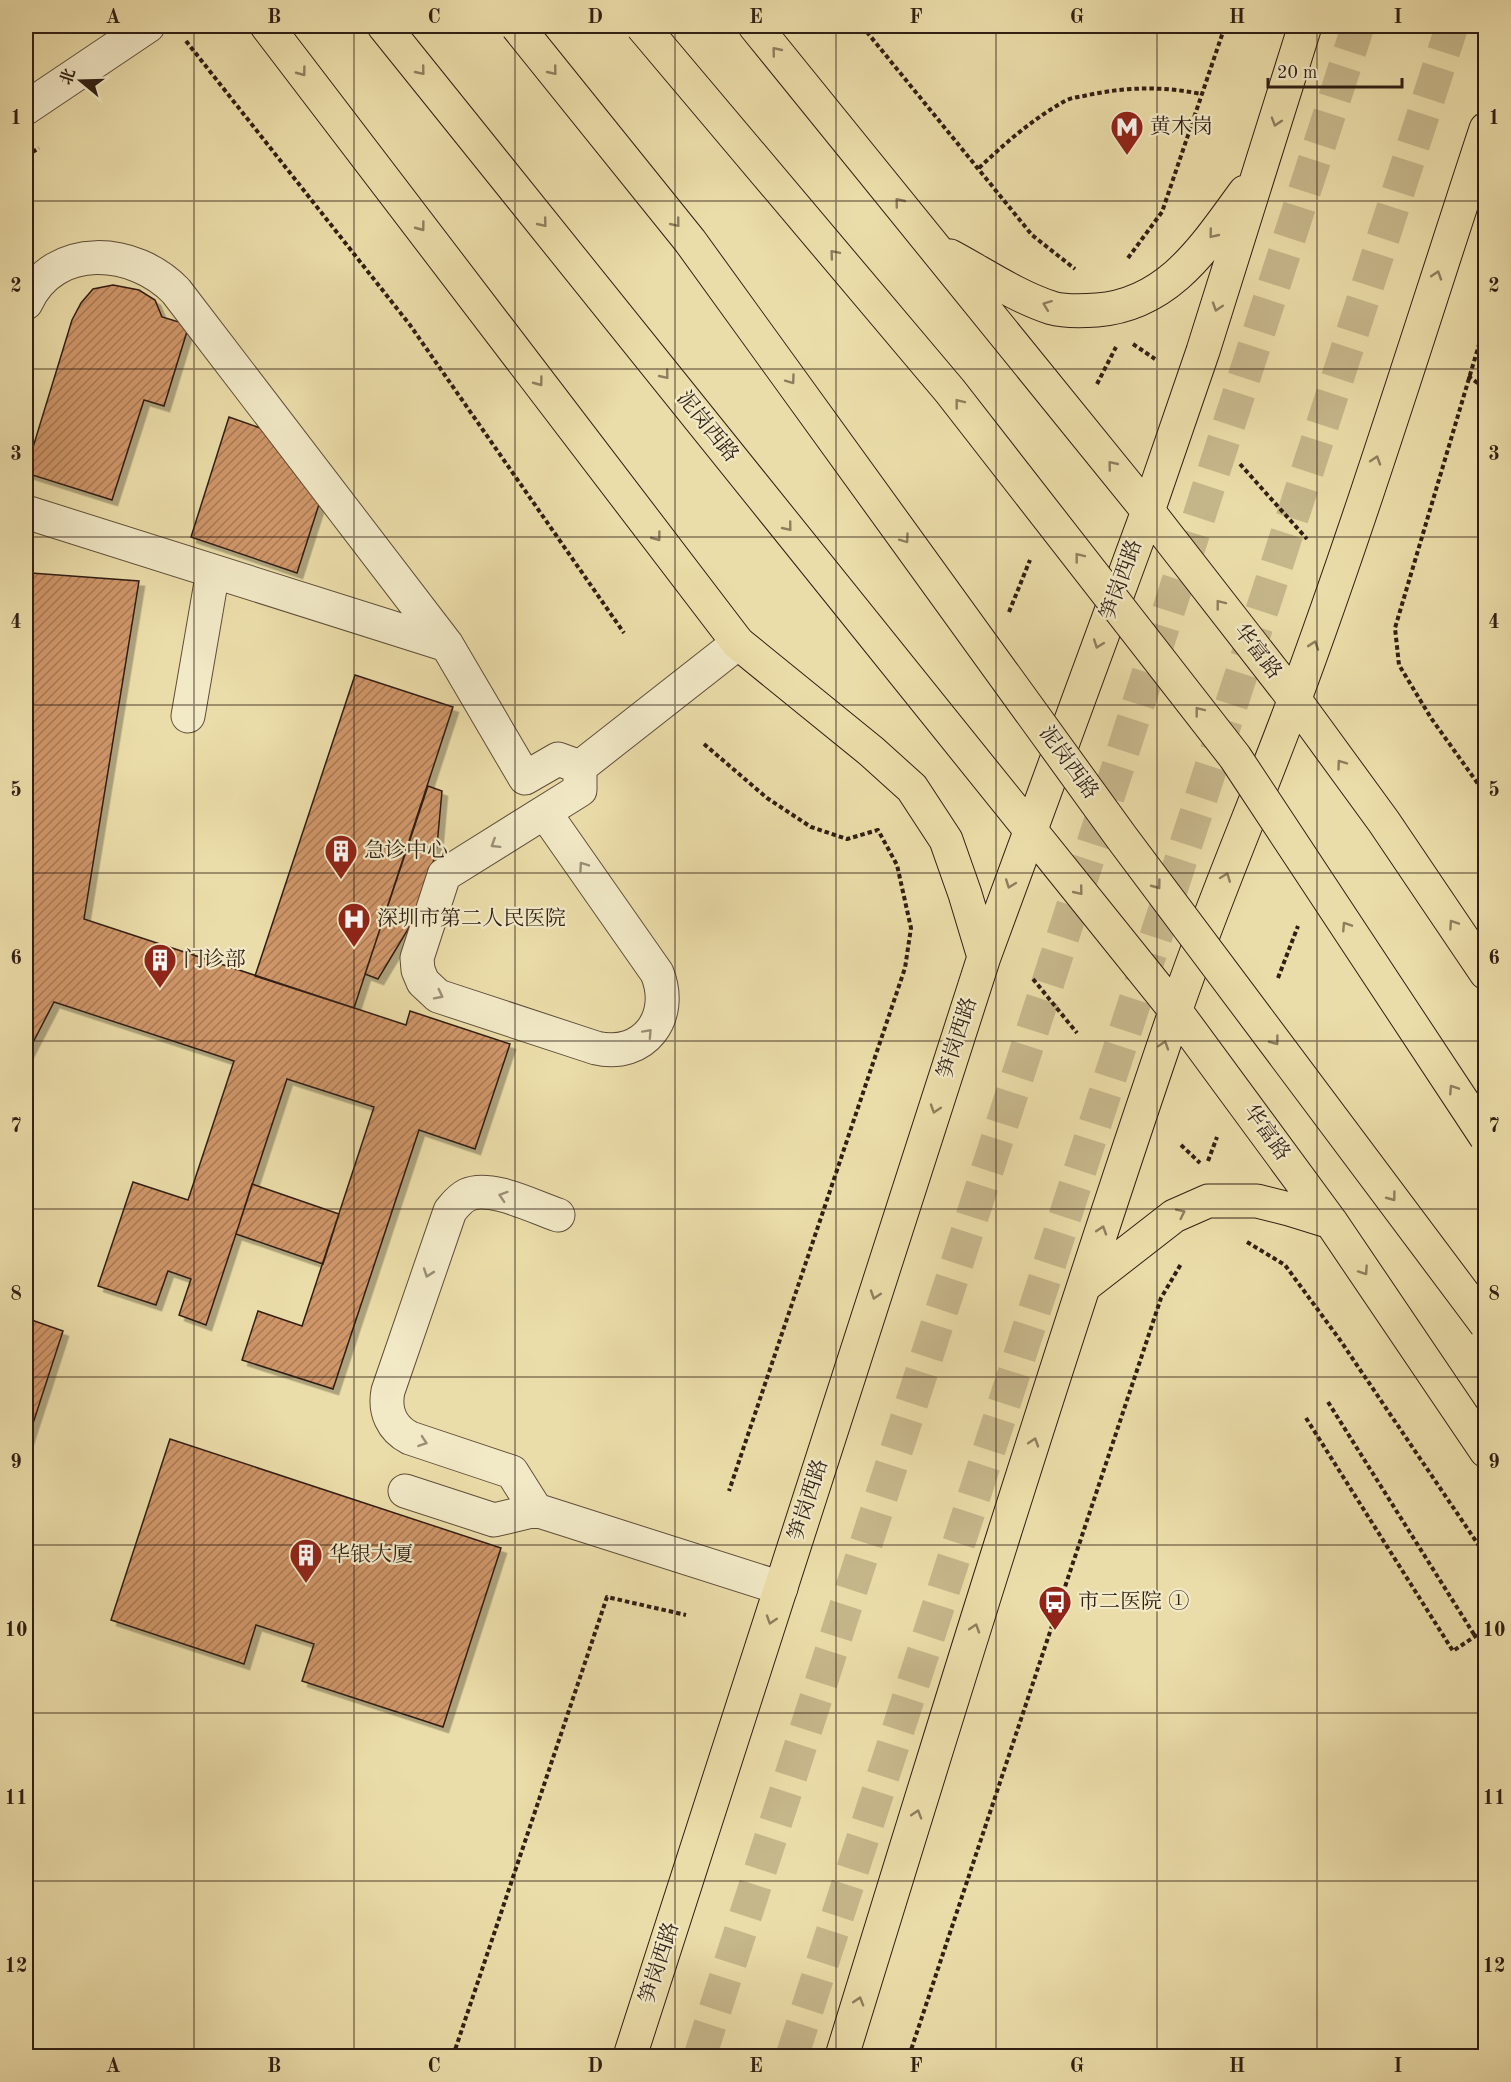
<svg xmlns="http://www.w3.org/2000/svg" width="1511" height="2082" font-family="'Old Standard TT','Noto Serif SC',serif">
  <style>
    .building { fill: url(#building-hatch); stroke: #301f14; stroke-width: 1.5; filter: url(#shadow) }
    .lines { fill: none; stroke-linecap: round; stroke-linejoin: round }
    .major-tunnel { stroke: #c6b78b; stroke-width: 33; stroke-dasharray: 33 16; stroke-linecap: butt }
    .minor-casing { stroke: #5f4e39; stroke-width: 35 }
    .major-casing { stroke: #301f14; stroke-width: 35 }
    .path { stroke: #301f14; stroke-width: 4; stroke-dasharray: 4.5 3; stroke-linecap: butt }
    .minor { stroke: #f2e9c7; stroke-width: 33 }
    .major { stroke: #ebdda9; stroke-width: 33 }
    .major-bridge-casing { stroke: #301f14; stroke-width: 35; stroke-linecap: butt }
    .major-bridge { stroke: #ebdda9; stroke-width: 33 }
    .oneway { stroke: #8e7e5e }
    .oneway2 { stroke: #9b8e76 }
    .grid { fill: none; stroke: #301f14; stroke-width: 1.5; stroke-opacity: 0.55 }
    .labels { text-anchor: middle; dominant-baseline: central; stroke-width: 4.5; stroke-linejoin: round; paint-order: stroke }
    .poi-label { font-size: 21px; fill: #301f14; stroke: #f2e9c7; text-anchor: start }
    .street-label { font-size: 21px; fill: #301f14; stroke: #f2e9c7 }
    .neatline { fill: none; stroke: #301f14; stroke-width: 2 }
    .grid-label { font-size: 20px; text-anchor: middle; font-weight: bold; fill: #301f14 }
  </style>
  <defs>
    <pattern id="building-hatch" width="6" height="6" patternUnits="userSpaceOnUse" patternTransform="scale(1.5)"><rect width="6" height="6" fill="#cf9669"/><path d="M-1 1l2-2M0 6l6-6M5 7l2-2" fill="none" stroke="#a87a55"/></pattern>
    <filter id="shadow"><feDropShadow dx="5.5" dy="5.5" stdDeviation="0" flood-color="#0004"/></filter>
  </defs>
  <rect width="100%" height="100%" fill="#ebdda9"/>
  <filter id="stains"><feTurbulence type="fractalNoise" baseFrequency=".00333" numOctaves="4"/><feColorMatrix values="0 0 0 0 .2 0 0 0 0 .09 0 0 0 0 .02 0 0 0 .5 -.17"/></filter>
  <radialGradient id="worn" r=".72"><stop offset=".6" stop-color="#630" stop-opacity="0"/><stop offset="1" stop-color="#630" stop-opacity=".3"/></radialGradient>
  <path class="building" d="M113 285 139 290 155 300 162 317 189 325 164 406 144 400 112 500 26 473V470L72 320 81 303 93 289Z
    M229 417 277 434 322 495 297 573 191 537Z
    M31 573 139 581 84 919 406 1025 410 1011 510 1044 475 1149 419 1130 333 1389 242 1360 258 1311 302 1326 374 1107 287 1079 206 1325 179 1315 191 1279 168 1271 156 1305 98 1286 133 1182 188 1200 234 1061 54 1002 26 1056V606Z
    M355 675 453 707 354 1008 255 976Z
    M428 786 442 791 437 846 428 884 416 916 378 979 365 974Z
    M252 1184 339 1214 323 1264 236 1234Z
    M26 1318 63 1331 26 1445Z
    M170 1439 501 1548 443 1727 302 1681 314 1644 256 1625 244 1664 111 1620Z"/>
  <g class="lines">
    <path class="major-tunnel" d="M700 2056 1358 26
      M792 2056 1452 26"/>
    <defs>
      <path id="minor" d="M26 108 148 26
        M26 303C54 241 135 248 176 291L447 645 525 778 558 759 580 767V790L444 875 417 958 418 970 423 982 438 996 596 1048C644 1059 675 1017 657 973L545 813
        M26 512 447 645
        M188 716 213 571
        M580 767 738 643
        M558 1215C534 1207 490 1184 467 1195 459 1199 455 1205 450 1211L388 1391C384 1411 392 1429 410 1438L512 1472 536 1510 781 1588
        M405 1491 494 1520 536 1510"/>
      <path id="major" d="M267 26 738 643 871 751 912 788 946 840 965 894 984 957
        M384 26 1175 1010 1331 1222 1486 1451
        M755 26 1148 511 1295 700 1384 822 1486 973
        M950 256C982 273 1017 297 1052 308 1066 312 1083 311 1097 310 1170 304 1205 246 1245 192
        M1084 1286 1174 1216 1208 1201H1257L1289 1209 1331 1222
        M630 2056 984 957 1148 511 1203 351 1305 26
        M842 2056C949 1708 1056 1360 1174 1015 1210 909 1255 806 1294 701 1364 512 1423 320 1486 129"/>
    </defs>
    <use href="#minor" class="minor-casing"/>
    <use href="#major" class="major-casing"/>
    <path class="path" d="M862 26 1032 235 1075 269
      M186 41 410 325 624 633
      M26 156 39 148
      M979 168C1005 143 1034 118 1065 101 1072 97 1080 97 1088 95 1126 87 1163 86 1201 94
      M1128 258 1162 212 1225 26
      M1486 321 1395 628 1399 665 1431 718 1486 795
      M1133 344 1155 359
      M1468 376 1486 389
      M1097 384 1116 347
      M1240 464 1307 539
      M1009 612 1030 560
      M704 744 767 798 811 827 847 839 878 830 897 865 911 928 905 968 729 1491
      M1278 978 1298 926
      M1033 979 1077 1033
      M1181 1145 1200 1163
      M1208 1161 1217 1137
      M1247 1242 1285 1265 1340 1340 1486 1556
      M1328 1402 1475 1636
      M1306 1418 1453 1651 1486 1629
      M453 2056 607 1597 686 1615
      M909 2056 1161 1298 1181 1264"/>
    <use href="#minor" class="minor"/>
    <use href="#major" class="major"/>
    <defs>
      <path id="major-bridge" d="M517 26 690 241 1122 838 1486 1324
        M642 26 950 391 1235 757 1486 1137"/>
    </defs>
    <use href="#major-bridge" class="major-bridge-casing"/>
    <use href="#major-bridge" class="major-bridge"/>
  </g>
  <defs><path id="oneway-chevron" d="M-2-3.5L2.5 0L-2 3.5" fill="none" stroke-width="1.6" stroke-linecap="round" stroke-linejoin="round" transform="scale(1.5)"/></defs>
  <g class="oneway">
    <use href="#oneway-chevron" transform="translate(776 51) rotate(-129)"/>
    <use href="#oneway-chevron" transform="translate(421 71) rotate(51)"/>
    <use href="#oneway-chevron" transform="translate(553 71) rotate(51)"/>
    <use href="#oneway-chevron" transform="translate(302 72) rotate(53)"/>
    <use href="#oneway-chevron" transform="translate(1276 122) rotate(107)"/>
    <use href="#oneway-chevron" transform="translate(899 202) rotate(-129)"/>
    <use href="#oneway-chevron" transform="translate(543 223) rotate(51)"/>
    <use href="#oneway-chevron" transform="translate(676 223) rotate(51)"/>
    <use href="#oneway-chevron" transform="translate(421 227) rotate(53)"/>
    <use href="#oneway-chevron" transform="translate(1213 234) rotate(129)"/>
    <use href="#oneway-chevron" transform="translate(834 254) rotate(-130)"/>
    <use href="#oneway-chevron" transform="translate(1437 275) rotate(-72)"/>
    <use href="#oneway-chevron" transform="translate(1047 305) rotate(-159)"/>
    <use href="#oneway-chevron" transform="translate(1217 307) rotate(108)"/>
    <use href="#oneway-chevron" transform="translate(665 375) rotate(51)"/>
    <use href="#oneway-chevron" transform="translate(791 380) rotate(54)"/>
    <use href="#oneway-chevron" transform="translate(539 382) rotate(53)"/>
    <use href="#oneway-chevron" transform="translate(959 403) rotate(-128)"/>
    <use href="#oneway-chevron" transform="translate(1376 460) rotate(-72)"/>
    <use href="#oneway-chevron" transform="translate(1112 465) rotate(-129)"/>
    <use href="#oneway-chevron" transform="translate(788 527) rotate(51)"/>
    <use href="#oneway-chevron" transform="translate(657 537) rotate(53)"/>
    <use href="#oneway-chevron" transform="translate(905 539) rotate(54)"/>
    <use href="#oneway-chevron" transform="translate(1079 557) rotate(-128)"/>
    <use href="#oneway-chevron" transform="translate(1220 604) rotate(-128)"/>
    <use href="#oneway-chevron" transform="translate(1098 644) rotate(110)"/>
    <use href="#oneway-chevron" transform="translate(1314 645) rotate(-71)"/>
    <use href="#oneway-chevron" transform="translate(1199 711) rotate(-128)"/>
    <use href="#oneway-chevron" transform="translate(1341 764) rotate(-126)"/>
    <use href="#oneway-chevron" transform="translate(1226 877) rotate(-69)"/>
    <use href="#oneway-chevron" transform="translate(1010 884) rotate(110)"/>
    <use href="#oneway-chevron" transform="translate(1157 885) rotate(53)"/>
    <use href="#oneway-chevron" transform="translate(1079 891) rotate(51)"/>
    <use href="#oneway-chevron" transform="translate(1453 924) rotate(-124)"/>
    <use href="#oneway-chevron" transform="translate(1346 926) rotate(-123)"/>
    <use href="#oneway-chevron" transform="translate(1275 1041) rotate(53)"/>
    <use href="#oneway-chevron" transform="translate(1164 1045) rotate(-72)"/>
    <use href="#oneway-chevron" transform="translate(1453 1089) rotate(-123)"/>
    <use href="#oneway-chevron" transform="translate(935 1109) rotate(108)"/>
    <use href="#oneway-chevron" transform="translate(1392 1197) rotate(53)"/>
    <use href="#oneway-chevron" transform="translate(1181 1213) rotate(-26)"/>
    <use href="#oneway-chevron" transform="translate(1102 1230) rotate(-72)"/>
    <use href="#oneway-chevron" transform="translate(1364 1271) rotate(56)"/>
    <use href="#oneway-chevron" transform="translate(875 1295) rotate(108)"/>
    <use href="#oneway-chevron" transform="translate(1034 1442) rotate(-72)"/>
    <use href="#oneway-chevron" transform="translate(771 1620) rotate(108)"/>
    <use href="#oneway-chevron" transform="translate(975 1628) rotate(-72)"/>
    <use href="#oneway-chevron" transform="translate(917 1814) rotate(-73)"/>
    <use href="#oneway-chevron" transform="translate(859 2001) rotate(-73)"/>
  </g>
  <g class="oneway2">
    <use href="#oneway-chevron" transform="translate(495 844) rotate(148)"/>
    <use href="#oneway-chevron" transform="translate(583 866) rotate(-125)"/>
    <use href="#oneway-chevron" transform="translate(439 995) rotate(27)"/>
    <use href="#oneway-chevron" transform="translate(648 1033) rotate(-47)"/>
    <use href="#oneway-chevron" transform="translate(503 1196) rotate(-162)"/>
    <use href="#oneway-chevron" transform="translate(428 1273) rotate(109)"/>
    <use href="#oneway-chevron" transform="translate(423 1442) rotate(19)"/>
  </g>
  <path class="grid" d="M194 26V2056M354 26V2056M515 26V2056M675 26V2056M836 26V2056M996 26V2056M1157 26V2056M1317 26V2056M26 201H1486M26 369H1486M26 537H1486M26 705H1486M26 873H1486M26 1041H1486M26 1209H1486M26 1377H1486M26 1545H1486M26 1713H1486M26 1881H1486"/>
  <defs>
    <symbol id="metro-pin" viewBox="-11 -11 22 30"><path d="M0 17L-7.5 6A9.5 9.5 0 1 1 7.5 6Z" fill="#8f2418" stroke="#f2e9c7"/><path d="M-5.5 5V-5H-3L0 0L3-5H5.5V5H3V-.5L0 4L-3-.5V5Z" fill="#fff"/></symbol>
    <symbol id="building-pin" viewBox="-11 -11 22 30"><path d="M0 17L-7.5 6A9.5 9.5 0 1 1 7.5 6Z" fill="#8f2418" stroke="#f2e9c7"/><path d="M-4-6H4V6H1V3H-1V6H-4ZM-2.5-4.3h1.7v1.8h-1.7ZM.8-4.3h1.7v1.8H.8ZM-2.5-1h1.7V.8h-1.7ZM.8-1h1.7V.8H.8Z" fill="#fff"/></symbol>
    <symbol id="hospital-pin" viewBox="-11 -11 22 30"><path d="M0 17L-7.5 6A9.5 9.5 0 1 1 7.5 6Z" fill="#8f2418" stroke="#f2e9c7"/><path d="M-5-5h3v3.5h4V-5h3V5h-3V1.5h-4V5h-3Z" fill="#fff"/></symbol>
    <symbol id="bus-pin" viewBox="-11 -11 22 30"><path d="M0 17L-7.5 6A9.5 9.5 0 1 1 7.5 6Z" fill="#8f2418" stroke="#f2e9c7"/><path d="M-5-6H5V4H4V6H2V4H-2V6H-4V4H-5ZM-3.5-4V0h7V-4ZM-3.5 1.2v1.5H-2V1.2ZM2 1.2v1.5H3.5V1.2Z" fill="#fff"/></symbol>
  </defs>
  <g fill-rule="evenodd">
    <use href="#metro-pin" x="1108" y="108" width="38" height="52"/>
    <use href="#building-pin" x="322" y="832" width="38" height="52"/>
    <use href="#hospital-pin" x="335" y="900" width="38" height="52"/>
    <use href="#building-pin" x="141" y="941" width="38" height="52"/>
    <use href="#building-pin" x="287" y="1536" width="38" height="52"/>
    <use href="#bus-pin" x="1036" y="1583" width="38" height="52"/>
  </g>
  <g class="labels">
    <g class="poi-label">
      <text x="1150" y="127">黄木岗</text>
      <text x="364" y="851">急诊中心</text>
      <text x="377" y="919">深圳市第二人民医院</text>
      <text x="183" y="960">门诊部</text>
      <text x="329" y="1555">华银大厦</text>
      <text x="1078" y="1602">市二医院 ①</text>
    </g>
    <g class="street-label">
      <text transform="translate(707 427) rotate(51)">泥岗西路</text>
      <text transform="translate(1122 580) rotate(-70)">笋岗西路</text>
      <text transform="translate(1257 652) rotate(52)">华富路</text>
      <text transform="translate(1068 763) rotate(54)">泥岗西路</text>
      <text transform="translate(958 1038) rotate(-72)">笋岗西路</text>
      <text transform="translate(1266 1133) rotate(54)">华富路</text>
      <text transform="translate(809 1500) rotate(-72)">笋岗西路</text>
      <text transform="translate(660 1963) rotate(-72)">笋岗西路</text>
    </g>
  </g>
  <rect width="1511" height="2082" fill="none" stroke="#ebdda9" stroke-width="66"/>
  <g transform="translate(81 81) rotate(289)" stroke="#f2e9c7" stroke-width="4.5" paint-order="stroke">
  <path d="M0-4.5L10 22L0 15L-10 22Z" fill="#301f14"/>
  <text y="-9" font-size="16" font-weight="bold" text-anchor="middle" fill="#301f14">北</text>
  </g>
  <path d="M1268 78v9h134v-9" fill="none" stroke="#301f14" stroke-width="3"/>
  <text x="1277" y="78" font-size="18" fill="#301f14" stroke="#f2e9c7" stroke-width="4.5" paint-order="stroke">20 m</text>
  <rect x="33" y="33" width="1445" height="2016" class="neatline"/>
  <g class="grid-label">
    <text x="113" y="23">A</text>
    <text x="274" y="23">B</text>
    <text x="434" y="23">C</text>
    <text x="595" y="23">D</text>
    <text x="756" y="23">E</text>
    <text x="916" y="23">F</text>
    <text x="1077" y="23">G</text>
    <text x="1237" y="23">H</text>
    <text x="1398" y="23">I</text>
    <text x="16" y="124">1</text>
    <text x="1494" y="124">1</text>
    <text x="16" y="292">2</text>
    <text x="1494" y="292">2</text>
    <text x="16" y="460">3</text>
    <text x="1494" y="460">3</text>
    <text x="16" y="628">4</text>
    <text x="1494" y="628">4</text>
    <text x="16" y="796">5</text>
    <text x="1494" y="796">5</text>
    <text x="16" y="964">6</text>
    <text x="1494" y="964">6</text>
    <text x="16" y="1132">7</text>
    <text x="1494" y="1132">7</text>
    <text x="16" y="1300">8</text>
    <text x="1494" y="1300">8</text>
    <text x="16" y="1468">9</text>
    <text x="1494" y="1468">9</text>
    <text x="16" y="1636">10</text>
    <text x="1494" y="1636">10</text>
    <text x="16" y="1804">11</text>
    <text x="1494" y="1804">11</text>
    <text x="16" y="1972">12</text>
    <text x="1494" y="1972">12</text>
    <text x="113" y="2072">A</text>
    <text x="274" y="2072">B</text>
    <text x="434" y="2072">C</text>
    <text x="595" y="2072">D</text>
    <text x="756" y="2072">E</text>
    <text x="916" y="2072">F</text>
    <text x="1077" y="2072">G</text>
    <text x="1237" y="2072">H</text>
    <text x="1398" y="2072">I</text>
  </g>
  <rect width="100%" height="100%" filter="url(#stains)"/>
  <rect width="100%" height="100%" fill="url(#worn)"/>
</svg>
